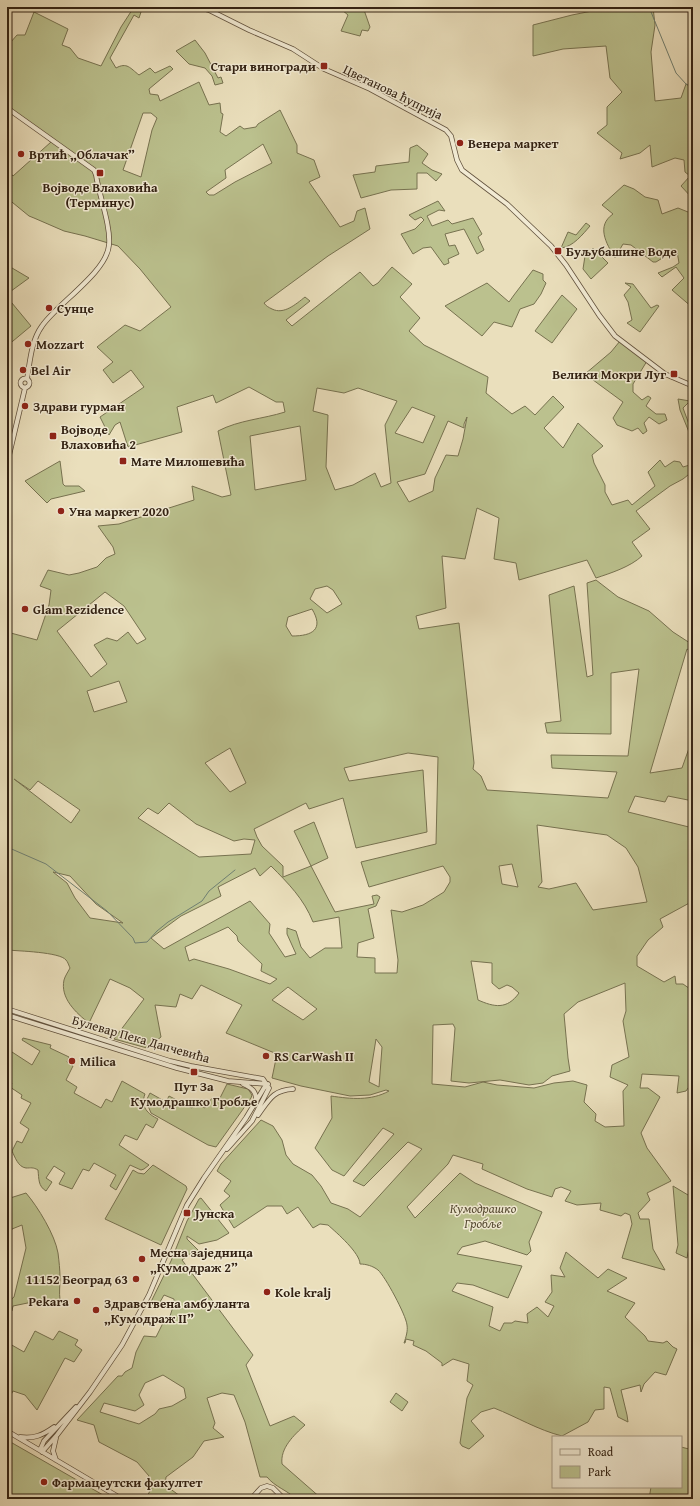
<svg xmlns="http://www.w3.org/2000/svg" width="700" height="1506" font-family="'Gentium Book Plus',serif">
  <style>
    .green { fill: #bbc18e; stroke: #777250; fill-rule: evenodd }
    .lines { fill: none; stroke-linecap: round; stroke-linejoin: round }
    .stream { stroke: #707f71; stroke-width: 1 }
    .tertiary-casing { stroke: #61513d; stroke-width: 5.5 }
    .tertiary { stroke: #f1ead3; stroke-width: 4 }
    .poi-dot { fill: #8f2418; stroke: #f1ead3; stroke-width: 1.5 }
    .labels { text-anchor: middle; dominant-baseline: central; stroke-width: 3; stroke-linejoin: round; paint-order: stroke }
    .poi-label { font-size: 13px; font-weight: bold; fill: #332213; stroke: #f1ead3; text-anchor: start }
    .street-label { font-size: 13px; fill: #332213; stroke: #f1ead3 }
    .park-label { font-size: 13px; font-style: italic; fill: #554a32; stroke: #f1ead3 }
  </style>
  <rect width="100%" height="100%" fill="#eadfbc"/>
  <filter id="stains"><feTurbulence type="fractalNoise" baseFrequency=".005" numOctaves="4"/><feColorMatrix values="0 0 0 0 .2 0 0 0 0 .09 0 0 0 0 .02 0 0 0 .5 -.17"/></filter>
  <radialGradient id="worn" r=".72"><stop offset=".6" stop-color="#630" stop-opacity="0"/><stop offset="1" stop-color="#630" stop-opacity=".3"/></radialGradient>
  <path class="green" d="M134 7 141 12 139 18 134 15 110 58 116 68C127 62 130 68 139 75L150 68 155 73 170 66 173 69 149 89 150 94 158 95 160 101 199 82 209 105 220 103 221 113 223 114 220 132 226 136 240 126 244 129 256 127 258 124 280 110 297 145V153L314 160 320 177 309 182 340 227 354 221 357 211 365 208 370 229 328 256 264 303C266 306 268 307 272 309 284 315 296 304 305 297L310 301 286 320 292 326 360 272 373 286 378 283 392 267 412 284 400 297 420 318 409 331 424 345 488 377 486 393 512 414 525 406 535 415 553 396 564 407 544 428 563 448 578 423 603 446 592 455 594 463 605 485V492L612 505 628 500 632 505 655 486 648 472 660 460 665 467 674 461 680 462 683 467 693 464V471L683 479 670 486 636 511 650 529 632 542 642 556C630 567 611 573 596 578L587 560 519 580 516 563 494 559 499 518 477 508 465 559 442 556 446 608 416 616 419 629 459 623 474 763 473 769 481 776 487 790 608 798 617 772 552 768 551 755 628 756 639 669 611 673V734L547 733 545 723 561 721 549 595 574 586 587 677 593 675 587 583 596 580 618 597 649 611 673 632 693 645V653L687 649 650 773 682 768 693 737V803L688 800 668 796 665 802 635 796 628 812 693 828V901L660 919 663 927 648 940 637 956V966L664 982 675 976 676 984H683L693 991V1064L690 1065 693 1081 686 1091 677 1093 679 1076 642 1074 640 1088H648L660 1097 641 1133 647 1148 671 1181 647 1193 650 1200 638 1213 640 1219H649L653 1249 665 1270 622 1258 632 1224 630 1215 625 1213 621 1216 600 1210 601 1203 577 1205 565 1201 571 1191 561 1187 555 1189 552 1197 527 1189 482 1169 483 1164 453 1155 448 1164 407 1207 415 1218 460 1173 475 1183 542 1212 529 1242 531 1251 527 1255 485 1241 462 1247 457 1254 522 1266 508 1298 473 1285 457 1283 452 1291 493 1307 489 1326 500 1331 504 1323H512L515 1321 528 1323 527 1314 537 1307 548 1317 554 1306 545 1302 552 1292 551 1275 565 1277 560 1268 566 1252 598 1278 608 1269 627 1278 607 1291 635 1303 625 1317 645 1336 648 1341 663 1343 667 1341 673 1347 677 1349 666 1375 655 1372 644 1384 641 1392 640 1385 621 1390 627 1415 628 1422 618 1417 610 1388 604 1387V1409L595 1410 588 1422 562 1436C538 1430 517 1417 494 1408L481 1412 471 1421 484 1436 469 1449 462 1446 460 1443 467 1398 473 1385 467 1381 469 1364 453 1359 442 1366V1363L426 1351 413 1345 414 1341 406 1339 405 1343H404C406 1337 408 1331 407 1325 406 1315 385 1276 378 1270 373 1266 366 1264 360 1264 360 1253 337 1233 328 1225L320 1224 313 1228 298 1207 287 1214 282 1206H267L234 1228 220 1205 230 1196 224 1191 231 1181 217 1171 221 1164 261 1120 273 1126 282 1140 286 1155 293 1164 312 1175 321 1186 331 1203 348 1209 360 1217 422 1149 408 1142 364 1186 353 1181 394 1134 383 1128 344 1176 332 1170 315 1148 332 1118 331 1096C351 1099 371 1101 389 1091L386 1090 370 1095 350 1096 301 1086 272 1078 277 1054 226 1033 242 1005 201 985 192 999 180 994 176 1007 155 1005 161 1037 147 1048 114 1039 144 999 130 988 110 979 89 1023C76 1013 60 998 64 980 65 976 68 972 70 968 69 966 68 962 66 960 60 952 18 951 7 950V632L37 640 49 605 51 590 40 586 48 570 69 575 79 573 97 567 106 558 115 554 113 547 98 526 119 524 194 500 192 486 222 497 231 495 218 431C239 420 263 419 285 412L283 402H276L249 387 216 403 213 395 177 407 182 432 128 447 120 422 115 425 109 435 100 417 144 387 131 370 113 383 103 370 113 362 97 347 125 325 140 331 171 307 140 269 118 246 85 236 64 231 34 218 29 216 7 198V169L13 176 51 142 7 108V50L10 43 17 35H25L34 12 68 29 62 45 70 48 78 58 101 66 121 27ZM143 113H151L157 118 152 130 141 177 123 170ZM263 144 272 163 235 182 214 195H209L206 192 226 178 225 170ZM317 388 344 393 358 388 397 401 385 425 391 483 381 487 375 473 353 485 335 490 326 467 328 415 313 411ZM412 407 435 416 423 443 395 433ZM467 417 463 439 458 456 446 455 435 478 433 491 409 502 397 482 425 474 448 421 464 428V424ZM300 426 306 480 255 490 250 436ZM327 586 333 590 342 604 327 613 310 599 315 589ZM105 592 124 606 146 639 137 644 128 632 117 641 107 638 94 645 107 664 91 677 57 631ZM312 609C324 629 313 636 292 636L286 626 288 617ZM119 681 127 702 94 712 87 691ZM230 748 246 783 230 792 205 763ZM408 753 438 757 436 844 361 862 369 887 443 866 450 877V882L444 892 423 905 402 912 391 910 398 960 397 973H375V958L357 957 358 943 374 938 368 909 376 906 380 897 377 895 372 896 374 904 335 912 311 866 328 858 314 822 294 831 311 866 283 877V866L262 846 257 837 254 829 306 803 309 809 343 798 356 848 427 832 423 770 349 781 344 768ZM14 779 30 790 38 781 80 810 71 823ZM169 803 196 824 234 841 244 839 255 840 251 854 199 857 138 818 148 808 158 814ZM537 825 607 835 626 848 638 867 647 902 593 910 576 883 549 889 538 887 542 882ZM512 864 518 887 502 884 499 866ZM271 866C288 883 304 899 313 922L339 917 342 948H325L310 958 301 947 296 931 287 928V934L296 954 285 957 269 933 270 924 250 901 164 949 151 938 181 916 221 896 218 887 255 868 260 876ZM53 872 70 876 96 904 123 923 90 918 75 898 67 883ZM228 927 237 936 238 941 262 964 261 971 277 979 270 984 229 969 194 959 189 961 185 947ZM471 961 492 963V983L499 989 507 985 512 987 519 993C507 1010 494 1007 478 1000ZM625 983 626 1011 623 1021 629 1057 612 1065 610 1077 628 1085 623 1091 624 1126 605 1127 595 1121 596 1114 584 1102 587 1085 573 1081 554 1083 534 1088 497 1085 483 1082 465 1087 432 1084 433 1025 453 1024 455 1028 451 1081 469 1083 500 1080 529 1085 543 1083 552 1076 570 1071 568 1058 564 1014 578 1002ZM288 987 317 1009 303 1020 272 1000ZM376 1039 382 1047 379 1087 369 1082Z
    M344 7H363L370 27 368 31 362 30 360 36 341 31 348 15 342 10Z
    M612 7H653L655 25 651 52 655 101 681 98 686 84 693 88V206L689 203 693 199 681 186 690 176 685 172 684 160 675 158 652 167 650 145 640 153 620 159 622 153 597 133 607 125V107L622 92 610 78 606 46 563 49 533 56V25L572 15Z
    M195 40 205 53 218 78 221 77 223 83 215 85 212 76 205 68 189 64 176 51Z
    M417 145 428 154 422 163 432 170 442 174 436 181 427 173H417V189L391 190 361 198 353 175 375 172 376 166 409 162 410 148Z
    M624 185 634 189 645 197 658 200 662 214 678 208 693 214V308L672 290 684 278 676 267 662 277 658 273 673 267 679 263 677 251 672 252 656 262H653L631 245 623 244 615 258C606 243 596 226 613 214L602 205Z
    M438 201 445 211 439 210 427 216 432 226 448 220 452 224 473 218 482 234 478 237 484 250 477 254 464 229 445 234 449 246 455 245 459 254 448 259 449 263 444 265 431 247 423 248 413 254 401 234 415 229 424 220 421 217 415 220 409 215Z
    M586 223 590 226C583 234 573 247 561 248L568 232 576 235Z
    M593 248 608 263 591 279 583 269 585 256 591 254V250Z
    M7 265 29 278 7 294Z
    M533 270 543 274V280L546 283 541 294 534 304 520 309 512 327 494 322 482 336 445 306 487 283 509 302 514 295Z
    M625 283 633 284 651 308 657 305 659 306 640 332 627 323 632 320 628 302 624 295 631 287Z
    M562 295 577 309 552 343 535 331Z
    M7 297 31 326 7 346Z
    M620 341 647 361 633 384V392L642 400 648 396 651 398 646 406 656 414H665L667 420 659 424 649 417 644 423 647 431 643 434 638 428 632 431 617 425 613 418 623 402 585 374 611 352Z
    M678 399 690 401 683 408 693 435V442L680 410Z
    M60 461 63 484 65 486H79L85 491 51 499 47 503 25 481Z
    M23 1038 51 1045 50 1048 69 1057 67 1062 73 1066 66 1080 77 1087 74 1093 101 1108 106 1099 112 1102 122 1081 145 1094C140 1107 148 1114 158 1119L153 1128 146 1124 137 1140 125 1135 119 1145 149 1165 144 1169 141 1170 130 1165 116 1190 110 1186 116 1175 94 1163 89 1171 83 1169 72 1189 59 1184 65 1173 54 1166 46 1178 52 1182 46 1191C38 1186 39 1179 38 1170 33 1167 31 1168 26 1168 18 1167 15 1157 12 1151L17 1141 22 1143 29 1129 20 1123 31 1103 21 1098 22 1095 10 1087 12 1083 7 1080 10 1073 7 1070V1061L12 1052 32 1065 40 1051 22 1040Z
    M227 1084 248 1089 252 1095 251 1098 216 1147 208 1145 151 1113 146 1101 150 1093 166 1102 169 1096 192 1108 194 1103 205 1108 212 1098 219 1100Z
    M153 1165 186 1186 187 1189 161 1245 105 1219 133 1170 138 1173 144 1174Z
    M673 1186 693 1198V1242H690L687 1258 676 1253 678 1245Z
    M26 1193C38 1207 55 1235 58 1253 59 1261 60 1270 60 1278 60 1286 59 1292 60 1300L50 1302 47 1299 13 1306 12 1311 7 1312V1303L14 1297 26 1248 22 1225 12 1229 7 1240V1199Z
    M201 1198 229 1233 217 1240 199 1244 187 1236V1239L200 1252 195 1255 191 1253 182 1260 253 1355 246 1365 270 1426 294 1416 305 1425C294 1435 280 1448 282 1464L322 1499H296C287 1490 275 1487 267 1477H260L245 1422 234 1395 222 1393 207 1398 215 1423 213 1428 224 1437 204 1441 193 1457 166 1477 165 1485 180 1496 178 1499H145L152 1488 149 1476 137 1462 99 1442 94 1425 77 1420 118 1376H122L125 1372 132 1368 136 1352 144 1336 156 1337 163 1323 169 1319 174 1304V1299L164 1295 156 1309 149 1306 171 1261 187 1221 199 1199ZM163 1375 184 1388 186 1398 172 1406 159 1409 155 1414 139 1424 100 1412 104 1403 135 1411 144 1405 139 1395 145 1383Z
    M35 1331 53 1340 59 1331 78 1340 75 1345 82 1350 74 1362 65 1358 37 1410 25 1395 13 1391 7 1402V1337L10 1338V1344L24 1352Z
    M396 1393 408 1402 402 1411 390 1402Z
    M7 1440 103 1495 101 1499H7Z
    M681 1447 693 1450V1499H649L651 1487H681Z"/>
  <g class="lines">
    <path class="stream" d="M649 7 676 73 686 84 693 88
      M7 847 46 864 107 911 133 938 135 943 147 942 157 931 168 922 202 901 209 891 235 870"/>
    <defs>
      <path id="tertiary" d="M198 7 209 10 249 30 293 49 324 69 370 89 446 130 451 136 457 160 462 170 507 204 551 246 566 265 599 315 615 336 665 374 693 386
        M7 108 94 170 96 175C99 195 111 226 109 245 107 272 58 303 42 326 31 341 30 362 27 379
        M20.5 383a4.5 4.5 0 1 1 9 0a4.5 4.5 0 1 1-9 0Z
        M7 464 25 388
        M7 1009 170 1061 191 1066 263 1079 269 1088 252 1121 227 1149
        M7 1015 177 1068 228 1081 267 1084
        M243 1084C252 1088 256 1091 256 1100
        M258 1115C269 1100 273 1090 293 1089
        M7 1431 122 1499
        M20 1437C34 1439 43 1435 54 1427
        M40 1450 44 1441 76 1407
        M42 1452 57 1435 90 1392 122 1345 149 1295 187 1205 204 1178 246 1118 264 1088 268 1084
        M56 1460 53 1451 56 1438
        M251 1499 261 1488 267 1486 273 1488 284 1499"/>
    </defs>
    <use href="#tertiary" class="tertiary-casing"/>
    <use href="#tertiary" class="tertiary"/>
  </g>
  <g class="poi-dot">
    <rect x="320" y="62" width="8" height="8" rx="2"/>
    <circle cx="460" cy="143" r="4"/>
    <circle cx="21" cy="154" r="4"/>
    <rect x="96" y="169" width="8" height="8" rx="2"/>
    <rect x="554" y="247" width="8" height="8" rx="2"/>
    <circle cx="49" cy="308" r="4"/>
    <circle cx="28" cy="344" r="4"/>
    <circle cx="23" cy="370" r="4"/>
    <rect x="670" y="370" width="8" height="8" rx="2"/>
    <circle cx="25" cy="406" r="4"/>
    <rect x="49" y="432" width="8" height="8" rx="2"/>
    <rect x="119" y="457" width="8" height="8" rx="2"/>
    <circle cx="61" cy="511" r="4"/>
    <circle cx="25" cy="609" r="4"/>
    <circle cx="266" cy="1056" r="4"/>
    <circle cx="72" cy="1061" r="4"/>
    <rect x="190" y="1068" width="8" height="8" rx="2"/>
    <rect x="183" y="1209" width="8" height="8" rx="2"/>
    <circle cx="142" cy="1259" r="4"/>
    <circle cx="136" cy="1279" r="4"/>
    <circle cx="267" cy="1292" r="4"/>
    <circle cx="77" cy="1301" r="4"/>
    <circle cx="96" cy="1310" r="4"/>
    <circle cx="44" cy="1482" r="4"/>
  </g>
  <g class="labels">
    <g class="poi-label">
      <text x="316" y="66" text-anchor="end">Стари виногради</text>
      <text x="468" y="143">Венера маркет</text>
      <text x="29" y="154">Вртић „Облачак”</text>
      <text x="100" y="187" text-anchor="middle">Војводе Влаховића<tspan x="100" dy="15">(Терминус)</tspan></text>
      <text x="566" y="251">Буљубашине Воде</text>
      <text x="57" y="308">Сунце</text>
      <text x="36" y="344">Mozzart</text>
      <text x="31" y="370">Bel Air</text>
      <text x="666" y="374" text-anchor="end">Велики Мокри Луг</text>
      <text x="33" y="406">Здрави гурман</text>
      <text x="61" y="429">Војводе<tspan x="61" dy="15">Влаховића 2</tspan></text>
      <text x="131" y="461">Мате Милошевића</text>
      <text x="69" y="511">Уна маркет 2020</text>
      <text x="33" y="609">Glam Rezidence</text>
      <text x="274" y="1056">RS CarWash II</text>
      <text x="80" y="1061">Milica</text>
      <text x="194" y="1086" text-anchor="middle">Пут За<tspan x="194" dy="15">Кумодрашко Гробље</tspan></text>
      <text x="195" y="1213">Јунска</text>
      <text x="150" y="1252">Месна заједница<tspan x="150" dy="15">„Кумодраж 2”</tspan></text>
      <text x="128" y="1279" text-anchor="end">11152 Београд 63</text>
      <text x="275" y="1292">Kole kralj</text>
      <text x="69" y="1301" text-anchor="end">Pekara</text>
      <text x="104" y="1303">Здравствена амбуланта<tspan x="104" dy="15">„Кумодраж II”</tspan></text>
      <text x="52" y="1482">Фармацеутски факултет</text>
    </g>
    <g class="street-label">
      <text transform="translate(393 92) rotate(26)">Цветанова ћуприја</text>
      <text transform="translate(141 1039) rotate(16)">Булевар Пека Дапчевића</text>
    </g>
    <g class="park-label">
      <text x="483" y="1208">Кумодрашко<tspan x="483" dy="15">Гробље</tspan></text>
    </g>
  </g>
  <rect width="700" height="1506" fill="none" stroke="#eadfbc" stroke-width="24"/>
  <rect x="8" y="8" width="684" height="1490" fill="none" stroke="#332213" stroke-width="2"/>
  <rect x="12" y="12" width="676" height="1482" fill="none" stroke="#332213"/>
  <rect x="552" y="1436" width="130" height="52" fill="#f1ead3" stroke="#a59a86"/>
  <rect x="560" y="1449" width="20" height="6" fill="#f1ead3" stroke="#a59a86"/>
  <text x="588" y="1456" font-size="12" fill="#332213">Road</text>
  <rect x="560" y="1466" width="20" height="12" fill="#bbc18e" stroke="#a59a86"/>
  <text x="588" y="1476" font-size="12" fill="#332213">Park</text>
  <rect width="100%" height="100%" filter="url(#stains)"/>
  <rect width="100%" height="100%" fill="url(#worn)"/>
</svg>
